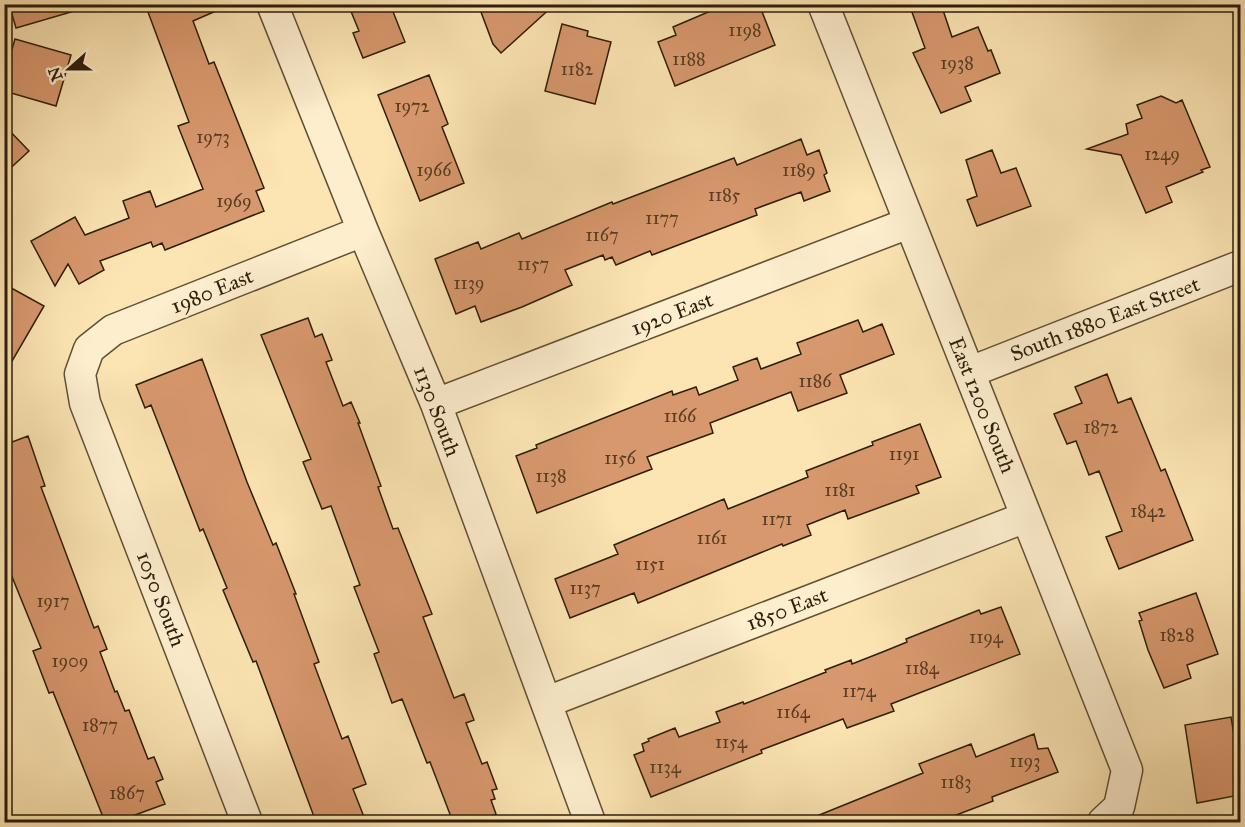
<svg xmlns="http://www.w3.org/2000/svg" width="1245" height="827" font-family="'IM FELL Great Primer',serif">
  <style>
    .building { fill: #d8986d; stroke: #2d1e0a; stroke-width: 1.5 }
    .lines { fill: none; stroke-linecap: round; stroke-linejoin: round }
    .minor-casing { stroke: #615034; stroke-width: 33 }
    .minor { stroke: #fdeece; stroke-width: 30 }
    .labels { text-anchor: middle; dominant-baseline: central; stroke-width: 5; stroke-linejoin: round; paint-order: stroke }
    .number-label { font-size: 18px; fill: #583c23 }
    .street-label { font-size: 21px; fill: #2d1e0a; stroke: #fdeece }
  </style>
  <rect width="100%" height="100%" fill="#fce5b3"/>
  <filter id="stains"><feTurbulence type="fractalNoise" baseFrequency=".00333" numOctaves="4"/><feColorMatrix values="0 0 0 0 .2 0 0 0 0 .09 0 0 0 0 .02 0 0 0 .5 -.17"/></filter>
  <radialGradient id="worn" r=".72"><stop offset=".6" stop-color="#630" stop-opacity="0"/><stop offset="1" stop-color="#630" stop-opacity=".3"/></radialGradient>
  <path class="building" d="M9 4H77L78 10 16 28Z
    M145 4H232L193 21 209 64 214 62 264 188 256 191 264 211 165 250 162 243 153 247 151 242 100 261 104 270 79 284 68 264 55 286 31 241 75 217 85 235 129 218 123 201 150 191 156 207 203 189 178 126 189 122Z
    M348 4H390L405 42 363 58 353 33 359 31Z
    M478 4H555L501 53 493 44Z
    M727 4H759L775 45 675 86 658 42 676 35 673 27Z
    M909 4H941L952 37 978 27 988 51 991 50 1000 73 965 87 971 101 941 113 913 53 925 48Z
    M562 24 588 31 587 36 611 42 595 104 545 91Z
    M15 39 71 55 56 106 4 91V76Z
    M429 75 448 124 442 127 464 183 420 201 378 95Z
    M1161 96 1176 103 1182 100 1210 167 1201 170 1203 172 1166 187 1172 202 1146 213 1121 155 1087 149 1128 134 1126 124 1142 118 1137 105Z
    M4 125 29 151 4 174Z
    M801 139 807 155 819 150 827 173 824 175 830 191 804 201 801 192 755 209 757 215 652 255 650 251 616 265 612 257 605 260 603 255 565 270 572 285 522 307 481 322 475 306 456 314 435 259 478 242 481 249 519 233 522 239 612 202 613 204 734 158 737 165Z
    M992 150 1001 173 1016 168 1031 206 977 226 967 200 977 196 966 160Z
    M4 284 44 306 4 375Z
    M308 318 315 337 322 334 332 360 326 362 343 406 351 402 360 423H358L381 486 378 487 393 529 398 528 432 614 423 617 454 698 464 694 474 720 466 723 482 764 487 762 497 789 492 790 495 799 491 800 496 814 474 822H453L430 762 427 763 402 699 392 703 374 654 379 652 354 587 360 585 331 506 322 509 303 462 311 459 261 335Z
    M858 320 863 332 882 324 894 354 840 375 847 393 798 411 791 392 710 423 713 433 647 457 652 469 537 513 516 456 537 448 536 445 672 391 673 395 696 387 699 395 738 380 733 367 757 358 761 369 801 354 797 343Z
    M202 359 247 482 273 545 276 543 296 594H294L319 662 314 664 342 739 348 736 366 784 353 789 366 822H316L256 661 253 662 223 590 227 588 203 529 200 531 151 405 145 408 136 385Z
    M1107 374 1118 403 1131 398 1161 471 1165 469 1193 540 1119 569 1106 537 1122 531 1099 471 1089 475 1076 441 1067 444 1054 414 1082 403 1075 387Z
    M920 424 941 477 916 486 919 493 848 519 845 510 807 525 811 535 783 546 782 544 638 603 634 593 570 618 555 579 618 554 614 545 724 499 728 509 808 477 806 471 873 445 872 442Z
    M28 436 45 486 41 487 94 628 98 626 107 649 100 652 115 692 117 691 125 711 129 710 148 759 154 757 163 779 156 782 165 804 116 822H105L53 692 49 693 33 651 41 648 4 557V445Z
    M1196 593 1218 654 1187 665 1191 678 1164 688 1148 650 1139 621 1142 620 1139 613Z
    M1001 607 1020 654 891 704 894 711 847 728 843 719 761 750 762 753 651 797 634 755 644 751 642 744 649 741 648 739 675 728 679 737 720 722 716 712 743 702 744 704 826 672 825 670 851 660 852 664 885 651 907 642 906 639 979 610 981 614Z
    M1231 717 1240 771V795L1197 803 1185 725Z
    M1034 734 1038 749 1048 748 1058 772 992 797 993 801 938 822H802L923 773 919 764 971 744 976 757Z"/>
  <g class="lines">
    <defs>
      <path id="minor" d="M272 4 363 231 436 404 590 822
        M823 4 1127 770 1119 807 1103 822
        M970 372 1240 266
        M436 404 909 223
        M547 702 1026 517
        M247 822 85 403 80 374 89 349 113 330 363 231"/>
    </defs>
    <use href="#minor" class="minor-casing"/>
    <use href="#minor" class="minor"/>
  </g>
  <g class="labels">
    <g class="number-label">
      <text x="745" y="30">1198</text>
      <text x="689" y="59">1188</text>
      <text x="957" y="63">1938</text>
      <text x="577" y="69">1182</text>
      <text x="412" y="106">1972</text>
      <text x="213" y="137">1973</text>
      <text x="1162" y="154">1249</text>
      <text x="434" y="170">1966</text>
      <text x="799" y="170">1189</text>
      <text x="724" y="195">1185</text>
      <text x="234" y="201">1969</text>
      <text x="662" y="218">1177</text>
      <text x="602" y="235">1167</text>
      <text x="533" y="264">1157</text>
      <text x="469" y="283">1139</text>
      <text x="815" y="381">1186</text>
      <text x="680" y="416">1166</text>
      <text x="1101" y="427">1872</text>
      <text x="904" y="454">1191</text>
      <text x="620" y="458">1156</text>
      <text x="551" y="476">1138</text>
      <text x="840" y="490">1181</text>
      <text x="1148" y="511">1842</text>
      <text x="777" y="519">1171</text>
      <text x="712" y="538">1161</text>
      <text x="650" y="564">1151</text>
      <text x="585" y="588">1137</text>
      <text x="53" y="601">1917</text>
      <text x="1177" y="635">1828</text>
      <text x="986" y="637">1194</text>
      <text x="70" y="661">1909</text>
      <text x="922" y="668">1184</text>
      <text x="859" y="691">1174</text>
      <text x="793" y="712">1164</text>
      <text x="100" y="725">1877</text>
      <text x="731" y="742">1154</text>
      <text x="1025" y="761">1193</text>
      <text x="665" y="767">1134</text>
      <text x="956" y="782">1183</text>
      <text x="127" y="793">1867</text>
    </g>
    <g class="street-label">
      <text transform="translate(212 291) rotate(-22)">1980 East</text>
      <text transform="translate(672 314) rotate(-21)">1920 East</text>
      <text transform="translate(1105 319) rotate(-21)">South 1880 East Street</text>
      <text transform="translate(982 405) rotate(68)">East 1200 South</text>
      <text transform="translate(437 411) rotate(69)">1130 South</text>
      <text transform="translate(161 599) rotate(69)">1050 South</text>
      <text transform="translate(787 609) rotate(-21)">1850 East</text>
    </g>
  </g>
  <rect width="1245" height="827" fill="none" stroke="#fce5b3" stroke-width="24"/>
  <rect x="6" y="6" width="1233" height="815" fill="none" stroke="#2d1e0a" stroke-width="3"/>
  <rect x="12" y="12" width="1221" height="803" fill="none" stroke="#2d1e0a" stroke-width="1.5"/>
  <g transform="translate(69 69) rotate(249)" stroke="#fdeece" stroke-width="4.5" paint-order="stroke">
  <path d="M0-4.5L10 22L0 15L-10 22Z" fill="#2d1e0a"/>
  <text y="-9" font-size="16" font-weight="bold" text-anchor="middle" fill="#2d1e0a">N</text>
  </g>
  <rect width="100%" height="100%" filter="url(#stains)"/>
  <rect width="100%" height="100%" fill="url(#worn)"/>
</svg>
